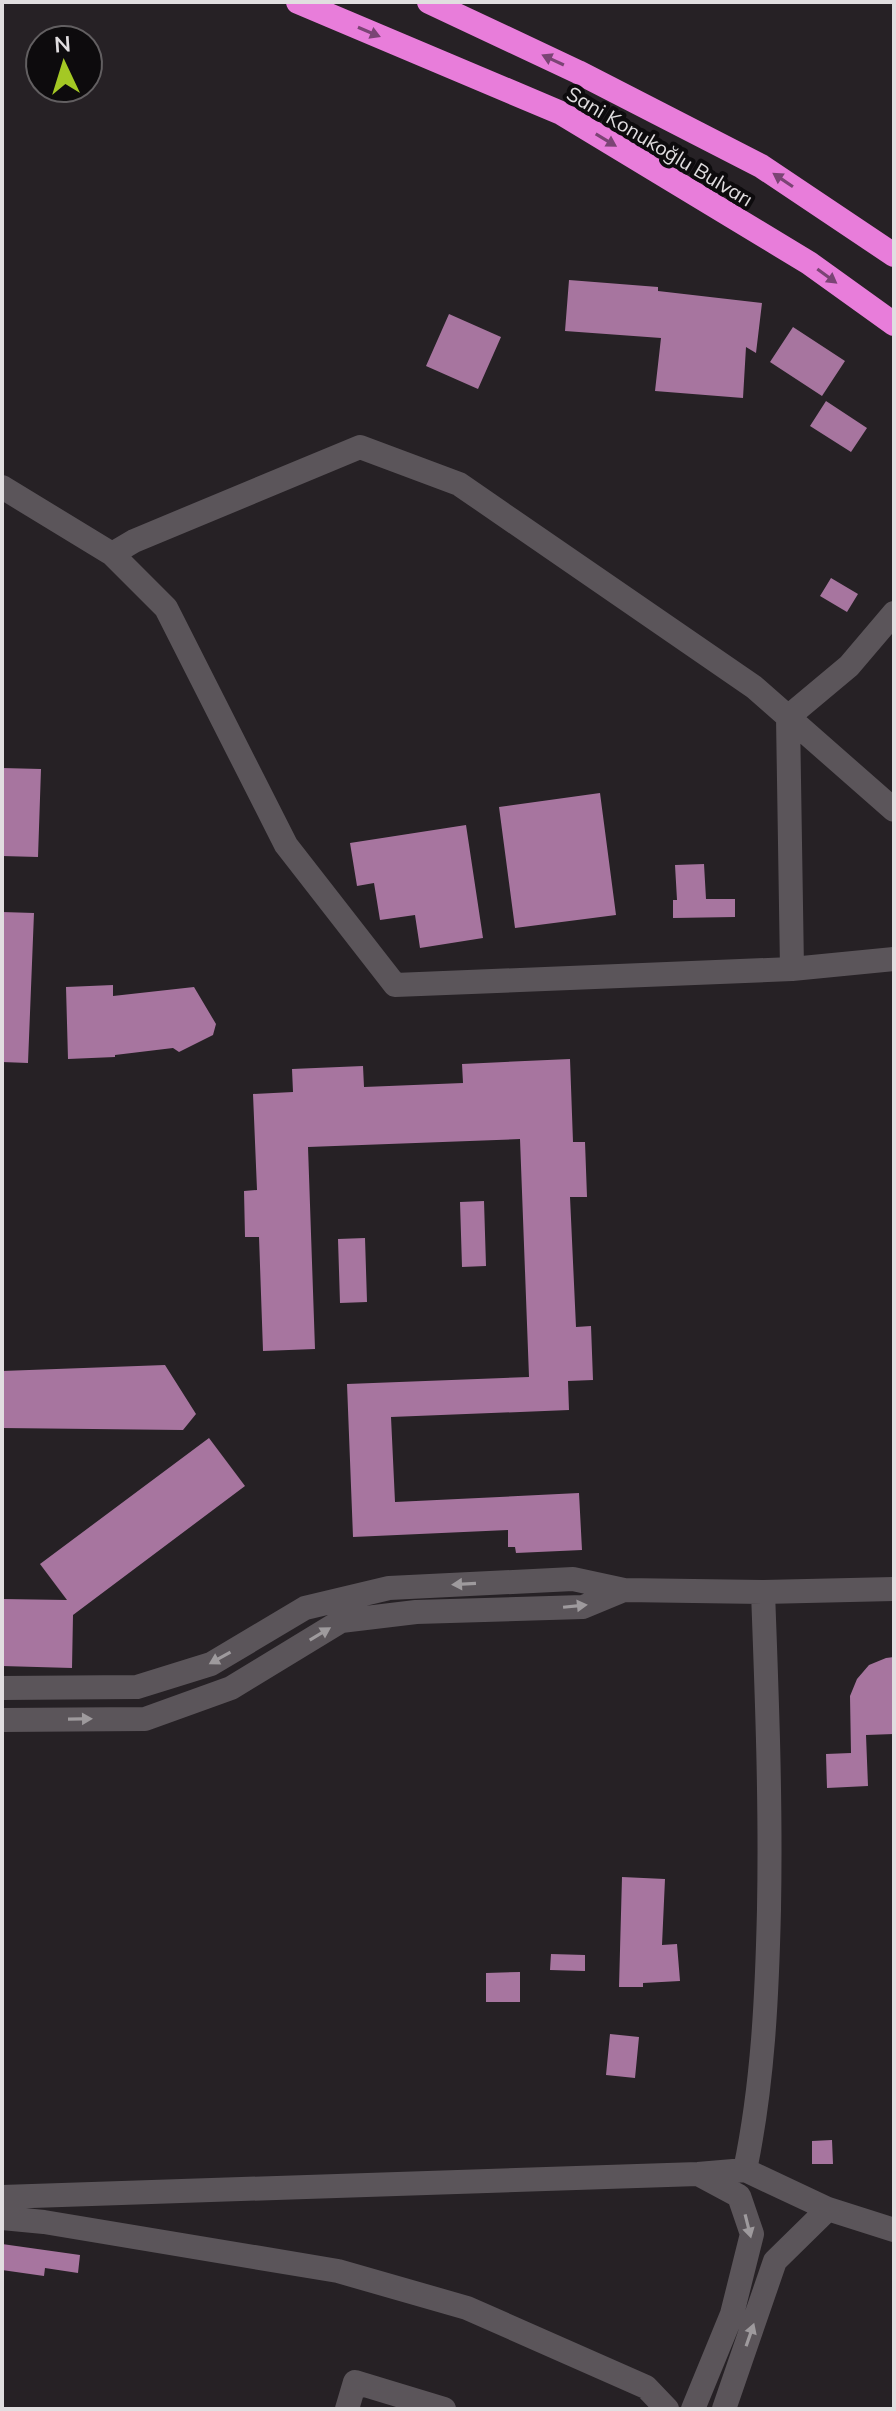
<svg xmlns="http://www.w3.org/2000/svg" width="896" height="2411" font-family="Mulish,sans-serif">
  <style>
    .building { fill: #a7759f }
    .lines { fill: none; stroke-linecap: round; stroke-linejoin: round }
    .minor { stroke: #5b555a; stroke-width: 24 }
    .highway { stroke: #e87dda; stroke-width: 24 }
    .oneway { fill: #7a4474 }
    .oneway2 { fill: #9e9a9d }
    .labels { text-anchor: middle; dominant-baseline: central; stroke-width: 8; stroke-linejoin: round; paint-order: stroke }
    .street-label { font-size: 20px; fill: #e1dee0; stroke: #0d0b0d }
  </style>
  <rect width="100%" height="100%" fill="#262125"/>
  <path class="building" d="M569 280 658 287V291L762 303 756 353 746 347 743 398 655 391 661 338 565 331Z
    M449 314 501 337 478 389 426 366Z
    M793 327 845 361 822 396 770 362Z
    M826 401 867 428 851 452 810 426Z
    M831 578 858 594 847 612 820 596Z
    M2 768 41 769 38 857 2 856Z
    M600 793 616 915 515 928 499 807Z
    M466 825 483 938 420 948 415 915 380 920 374 883 357 886 350 843Z
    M704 864 706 899H735V917L673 918V900H677L675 865Z
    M2 912 34 913 28 1063 2 1062Z
    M113 985V996L194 987 216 1024 213 1035 179 1052 173 1048 115 1055V1057L68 1059 66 987Z
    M570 1059 573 1142H585L587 1197H570L576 1327 591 1326 593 1380 568 1381 569 1410 391 1417 395 1502 579 1493 582 1550 516 1553 515 1547H508V1530L353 1537 347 1384 529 1377 520 1139 308 1147 315 1349 263 1351 259 1237H245L244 1191 257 1190 253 1094 293 1092 292 1069 363 1066 364 1087 463 1083 462 1064Z
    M484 1201 486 1266 462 1267 460 1202Z
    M365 1238 367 1302 340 1303 338 1239Z
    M165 1365 196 1414 183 1430 2 1428V1371Z
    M209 1438 245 1486 73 1615 72 1668 2 1666V1599L67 1600 40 1564Z
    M894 1657V1734L866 1735 868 1786 827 1788 826 1754 851 1753 850 1696 857 1679 869 1665 886 1658Z
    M622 1877 665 1879 662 1945 677 1944 680 1981 643 1983V1987H619Z
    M551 1954 585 1955V1971L550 1970Z
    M520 1972V2002H486V1973Z
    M610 2034 639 2037 635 2078 606 2075Z
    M832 2140 833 2164H812V2141Z
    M2 2244 80 2255 78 2273 45 2268 44 2276 2 2270Z"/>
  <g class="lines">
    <path class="minor" d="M2 487 112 554 166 608 286 845 395 985 792 969 894 959
      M112 554 134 541 360 447 459 484 754 687 894 810
      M792 969 788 717 849 666 894 613
      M763 1592 894 1589
      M2 1688 137 1687 211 1664 305 1608 389 1588 573 1579 624 1590 763 1592C767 1698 771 1803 769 1909 767 1996 763 2084 745 2170
      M2 1720 145 1719 231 1688 341 1621 416 1612 583 1607 624 1590
      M2 2197 698 2174 745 2170 828 2209 894 2230
      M2 2218 44 2222 338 2271 467 2308 646 2387 667 2409
      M347 2409 355 2382 444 2409
      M693 2409 732 2314 752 2234 739 2196 698 2174
      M724 2409 775 2261 828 2209"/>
    <path class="highway" d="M298 2 561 113 809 263 894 324
      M429 2 578 72 761 166 894 255"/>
  </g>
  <defs><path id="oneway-solid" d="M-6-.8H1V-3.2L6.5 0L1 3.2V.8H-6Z" transform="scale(2)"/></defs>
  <g class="oneway">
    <use href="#oneway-solid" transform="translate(369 32) rotate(23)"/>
    <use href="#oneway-solid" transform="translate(553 60) rotate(-155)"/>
    <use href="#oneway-solid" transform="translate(606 140) rotate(31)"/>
    <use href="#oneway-solid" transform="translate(783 180) rotate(-146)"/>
    <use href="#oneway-solid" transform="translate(827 276) rotate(36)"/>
  </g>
  <g class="oneway2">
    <use href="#oneway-solid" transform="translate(464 1584) rotate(177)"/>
    <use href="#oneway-solid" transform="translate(575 1606) rotate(-6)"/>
    <use href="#oneway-solid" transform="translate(320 1634) rotate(-31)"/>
    <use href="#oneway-solid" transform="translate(220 1658) rotate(151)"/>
    <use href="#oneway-solid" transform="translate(80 1719) rotate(-1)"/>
    <use href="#oneway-solid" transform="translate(748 2226) rotate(76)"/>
    <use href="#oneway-solid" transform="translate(750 2335) rotate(-71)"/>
  </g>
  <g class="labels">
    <g class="street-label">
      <text transform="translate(660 146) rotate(31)">Sani Konukoğlu Bulvarı</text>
    </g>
  </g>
  <rect width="896" height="2411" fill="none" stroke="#e1dee0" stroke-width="8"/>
  <g transform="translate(64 64) rotate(356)"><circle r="38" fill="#0d0b0d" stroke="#625f61" stroke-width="2"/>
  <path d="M0-6L14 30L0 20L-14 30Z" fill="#a4c824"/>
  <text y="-12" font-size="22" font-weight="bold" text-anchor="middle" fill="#e1dee0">N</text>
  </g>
</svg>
